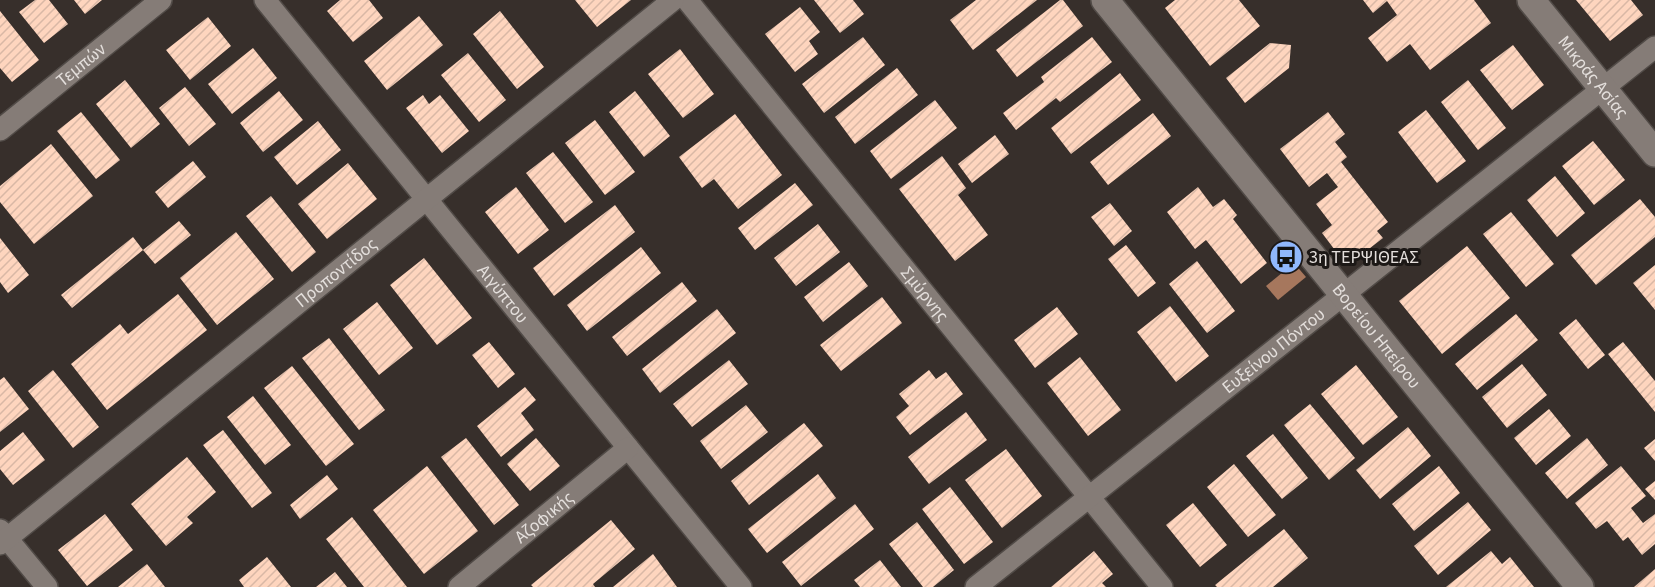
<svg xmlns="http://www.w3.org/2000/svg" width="1655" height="587" font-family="'Source Sans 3',sans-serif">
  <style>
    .water { fill: #a6775d }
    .building { fill: url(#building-hatch) }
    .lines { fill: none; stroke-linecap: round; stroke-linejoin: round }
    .minor-casing { stroke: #514b47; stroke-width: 24 }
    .tertiary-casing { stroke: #514b47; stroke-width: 30 }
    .minor { stroke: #857c77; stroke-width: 21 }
    .tertiary { stroke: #857c77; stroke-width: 27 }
    .labels { text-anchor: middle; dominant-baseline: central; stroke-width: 6; stroke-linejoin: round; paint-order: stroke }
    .street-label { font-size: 18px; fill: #e4dfdc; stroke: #1c1816 }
    .poi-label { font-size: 18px; fill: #e4dfdc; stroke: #1c1816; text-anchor: start }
  </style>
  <defs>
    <pattern id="building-hatch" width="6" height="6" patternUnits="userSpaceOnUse" patternTransform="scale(1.5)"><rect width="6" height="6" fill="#fed5be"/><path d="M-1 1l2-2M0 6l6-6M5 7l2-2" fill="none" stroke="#d9b8a5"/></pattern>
  </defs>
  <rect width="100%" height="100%" fill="#372f2b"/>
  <path class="water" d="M1294 263 1306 277 1278 300 1266 286Z"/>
  <path class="building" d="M35 0H49L68 24 44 43 19 12Z
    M74 0H102L85 14Z
    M340 0H369L383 18 353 42 327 11Z
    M575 0H631L597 27Z
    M814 0H853L864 14 840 33Z
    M976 0H1037L973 50 950 20Z
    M1060 0H1063L1083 26 1017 77 996 50Z
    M1175 0H1239L1260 26 1210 66 1165 8Z
    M1363 0H1474L1491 23 1430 70 1410 44 1387 62 1368 38 1397 15 1387 1 1373 13Z
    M1576 0H1631L1643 15 1610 41Z
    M800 7 820 32 809 41 818 54 795 72 765 34Z
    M0 11 39 60 12 82 0 68Z
    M500 11 544 67 517 89 473 34Z
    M419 16 443 45 387 90 364 61Z
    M208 17 231 46 190 80 166 50Z
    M863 37 885 65 824 113 802 84Z
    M1092 37 1112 62 1060 102 1056 98 1016 130 1003 113 1044 82 1041 77Z
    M1270 43 1291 45 1289 68 1245 103 1226 78Z
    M1513 45 1544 85 1512 110 1480 70Z
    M253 48 277 78 232 114 208 84Z
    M680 49 714 94 683 118 648 74Z
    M468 53 506 100 479 122 441 75Z
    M897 68 918 95 855 144 835 117Z
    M1120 73 1141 100 1071 154 1051 128Z
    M125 80 160 124 131 148 96 104Z
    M1468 80 1506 128 1478 150 1441 102Z
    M185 87 216 124 189 146 159 108Z
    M279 91 303 120 263 152 240 123Z
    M635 91 670 136 644 157 609 112Z
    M423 95 429 104 440 95 469 131 442 153 406 108Z
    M935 100 957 128 891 179 870 151Z
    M1426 110 1466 161 1437 183 1398 132Z
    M81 112 120 160 96 179 57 131Z
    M1328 112 1345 134 1335 142 1347 157 1341 162 1388 222 1377 231 1383 238 1347 266 1322 233 1332 225 1316 204 1338 187 1327 173 1309 187 1280 149Z
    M1153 113 1171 136 1108 185 1090 162Z
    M735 114 782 175 738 209 714 179 702 188 679 157Z
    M595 120 635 172 605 195 565 143Z
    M318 121 341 150 297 185 274 157Z
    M995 135 1009 154 972 183 958 164Z
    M1593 141 1625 180 1594 205 1562 166Z
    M51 144 93 196 34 244 0 202V186Z
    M553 152 593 202 565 223 526 173Z
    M942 156 966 188 958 195 988 235 955 261 899 189Z
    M193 161 206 177 168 208 155 192Z
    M348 163 377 199 327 239 298 204Z
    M1555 176 1585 213 1557 237 1527 200Z
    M795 183 813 205 755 250 738 228Z
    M516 187 549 230 518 254 485 212Z
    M1198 187 1213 207 1224 199 1237 215 1233 219 1267 263 1241 284 1206 240 1195 249 1167 212Z
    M271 196 316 252 292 272 246 216Z
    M1640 199 1655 217V237L1596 285 1571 255Z
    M1110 203 1132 231 1114 246 1091 217Z
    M615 205 635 232 554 296 533 268Z
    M1511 212 1554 264 1526 287 1483 234Z
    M179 221 191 235 155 264 143 250Z
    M818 224 840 252 796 286 774 258Z
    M236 232 274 279 217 325 180 278Z
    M133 237 143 250 72 308 61 295Z
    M0 238 29 275 8 293 0 282Z
    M1126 245 1156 283 1138 297 1108 259Z
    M1467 246 1510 298 1442 354 1399 301Z
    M641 247 661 273 587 331 567 305Z
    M424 258 472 318 437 345 390 285Z
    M1197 261 1235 311 1207 333 1169 284Z
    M849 262 868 286 823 322 804 297Z
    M1655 265V310L1633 283Z
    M682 282 697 301 627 356 612 337Z
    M178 294 207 330 107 410 71 364 120 324 128 334Z
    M882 297 902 323 841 371 820 345Z
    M377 302 413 348 379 375 343 329Z
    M1170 306 1209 356 1176 382 1137 332Z
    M1057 307 1078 334 1035 368 1014 340Z
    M717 309 736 333 660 393 642 369Z
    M1516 314 1538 340 1477 390 1455 364Z
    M1576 319 1605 355 1588 369 1559 333Z
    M329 338 385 410 359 430 302 358Z
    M489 342 515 374 498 388 472 355Z
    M1623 342 1655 381V412L1608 354Z
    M1080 357 1121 410 1088 436 1047 383Z
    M729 360 748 384 692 427 673 404Z
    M1522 364 1547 395 1507 428 1482 397Z
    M1356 365 1398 417 1363 445 1321 394Z
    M292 366 354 444 326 466 264 388Z
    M53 370 99 427 73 448 28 391Z
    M929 370 936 379 946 372 963 394 910 435 896 417 909 406 899 394Z
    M4 377 29 409 0 432V380Z
    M525 387 536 400 521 413 534 430 501 457 477 426Z
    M253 396 291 445 265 465 227 417Z
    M1310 404 1355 458 1329 480 1284 425Z
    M746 405 768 432 721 469 700 441Z
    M1549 409 1571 436 1536 465 1514 438Z
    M966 412 987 440 929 484 908 457Z
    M804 423 823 446 749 505 731 481Z
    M1408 427 1431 456 1380 499 1356 470Z
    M223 430 272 493 252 508 203 445Z
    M23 432 45 460 13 485 0 469V451Z
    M1273 434 1308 478 1282 499 1246 456Z
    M466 438 519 505 494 525 441 457Z
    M536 438 560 466 530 491 507 464Z
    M1587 438 1608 465 1567 499 1545 473Z
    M1655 439V461L1644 448Z
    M1006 449 1042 496 1002 528 965 480Z
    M187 457 216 492 187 517 193 523 166 546 131 504Z
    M1234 464 1276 515 1248 537 1207 487Z
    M427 466 478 531 424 574 373 510Z
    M1439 466 1460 493 1414 531 1392 504Z
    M1621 466 1646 496 1631 508 1643 523 1655 514V544L1642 555 1628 537 1623 541 1607 521 1596 529 1575 503Z
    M818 474 836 498 767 553 748 529Z
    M327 475 338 489 300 519 290 505Z
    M1655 481V500L1645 489Z
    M950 487 993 542 964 564 922 509Z
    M1468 502 1491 530 1438 575 1414 546Z
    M1193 503 1227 545 1200 567 1166 525Z
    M855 504 874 529 801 586 782 562Z
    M105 514 133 550 87 586 58 550Z
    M352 517 407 587H364L326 539Z
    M611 520 635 549 593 584 595 587H533L531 585Z
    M917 522 954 570 933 587H923L889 544Z
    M1284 529 1308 558 1273 587H1217L1215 585Z
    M1094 551 1113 574 1102 583 1106 587H1051Z
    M1491 551 1502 564 1510 557 1534 587H1446Z
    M653 554 677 587H613Z
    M267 557 291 587H244L239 580Z
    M880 560 901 587H860L854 580Z
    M147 564 165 587H118Z
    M1655 569V587H1634Z
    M335 572 347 587H316Z"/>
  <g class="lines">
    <defs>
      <g id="minor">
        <path id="s1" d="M265 0 741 587"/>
        <path id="s2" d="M687 0 1162 587"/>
        <path id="s3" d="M0 130 161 0"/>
        <path d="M0 530 47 587"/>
        <path id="s4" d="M0 544 673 0"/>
        <path id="s5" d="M459 587 628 448"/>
        <path id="s6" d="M976 587 1655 47"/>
      </g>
      <g id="tertiary">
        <path id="s7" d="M1105 0 1580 587"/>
        <path id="s8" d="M1531 0 1655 153"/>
      </g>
    </defs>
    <use href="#minor" class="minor-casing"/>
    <use href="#tertiary" class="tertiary-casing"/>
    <use href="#minor" class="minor"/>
    <use href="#tertiary" class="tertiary"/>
  </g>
  <defs>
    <symbol id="bus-disc" viewBox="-11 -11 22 22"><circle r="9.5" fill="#90b8fd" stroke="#1c1816"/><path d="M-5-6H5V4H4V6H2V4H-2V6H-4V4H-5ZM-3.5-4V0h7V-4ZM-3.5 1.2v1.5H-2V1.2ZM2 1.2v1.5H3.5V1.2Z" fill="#111"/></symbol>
  </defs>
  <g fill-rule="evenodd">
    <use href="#bus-disc" x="1267" y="238" width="38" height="38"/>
  </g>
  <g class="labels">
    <g class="street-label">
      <text stroke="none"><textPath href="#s3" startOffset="104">Τεμπών</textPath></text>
      <text stroke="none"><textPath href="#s8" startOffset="99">Μικράς Ασίας</textPath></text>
      <text stroke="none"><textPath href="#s4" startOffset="432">Προποντίδος</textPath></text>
      <text stroke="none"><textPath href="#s2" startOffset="378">Σμύρνης</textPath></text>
      <text stroke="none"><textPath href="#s1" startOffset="378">Αιγύπτου</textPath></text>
      <text stroke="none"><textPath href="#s7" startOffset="432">Βορείου Ηπείρου</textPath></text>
      <text stroke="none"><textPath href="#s6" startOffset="380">Ευξείνου Πόντου</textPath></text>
      <text stroke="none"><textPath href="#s5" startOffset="110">Αζοφικής</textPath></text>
    </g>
    <g class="poi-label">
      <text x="1309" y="257">3η ΤΕΡΨΙΘΕΑΣ</text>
    </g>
  </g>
</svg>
